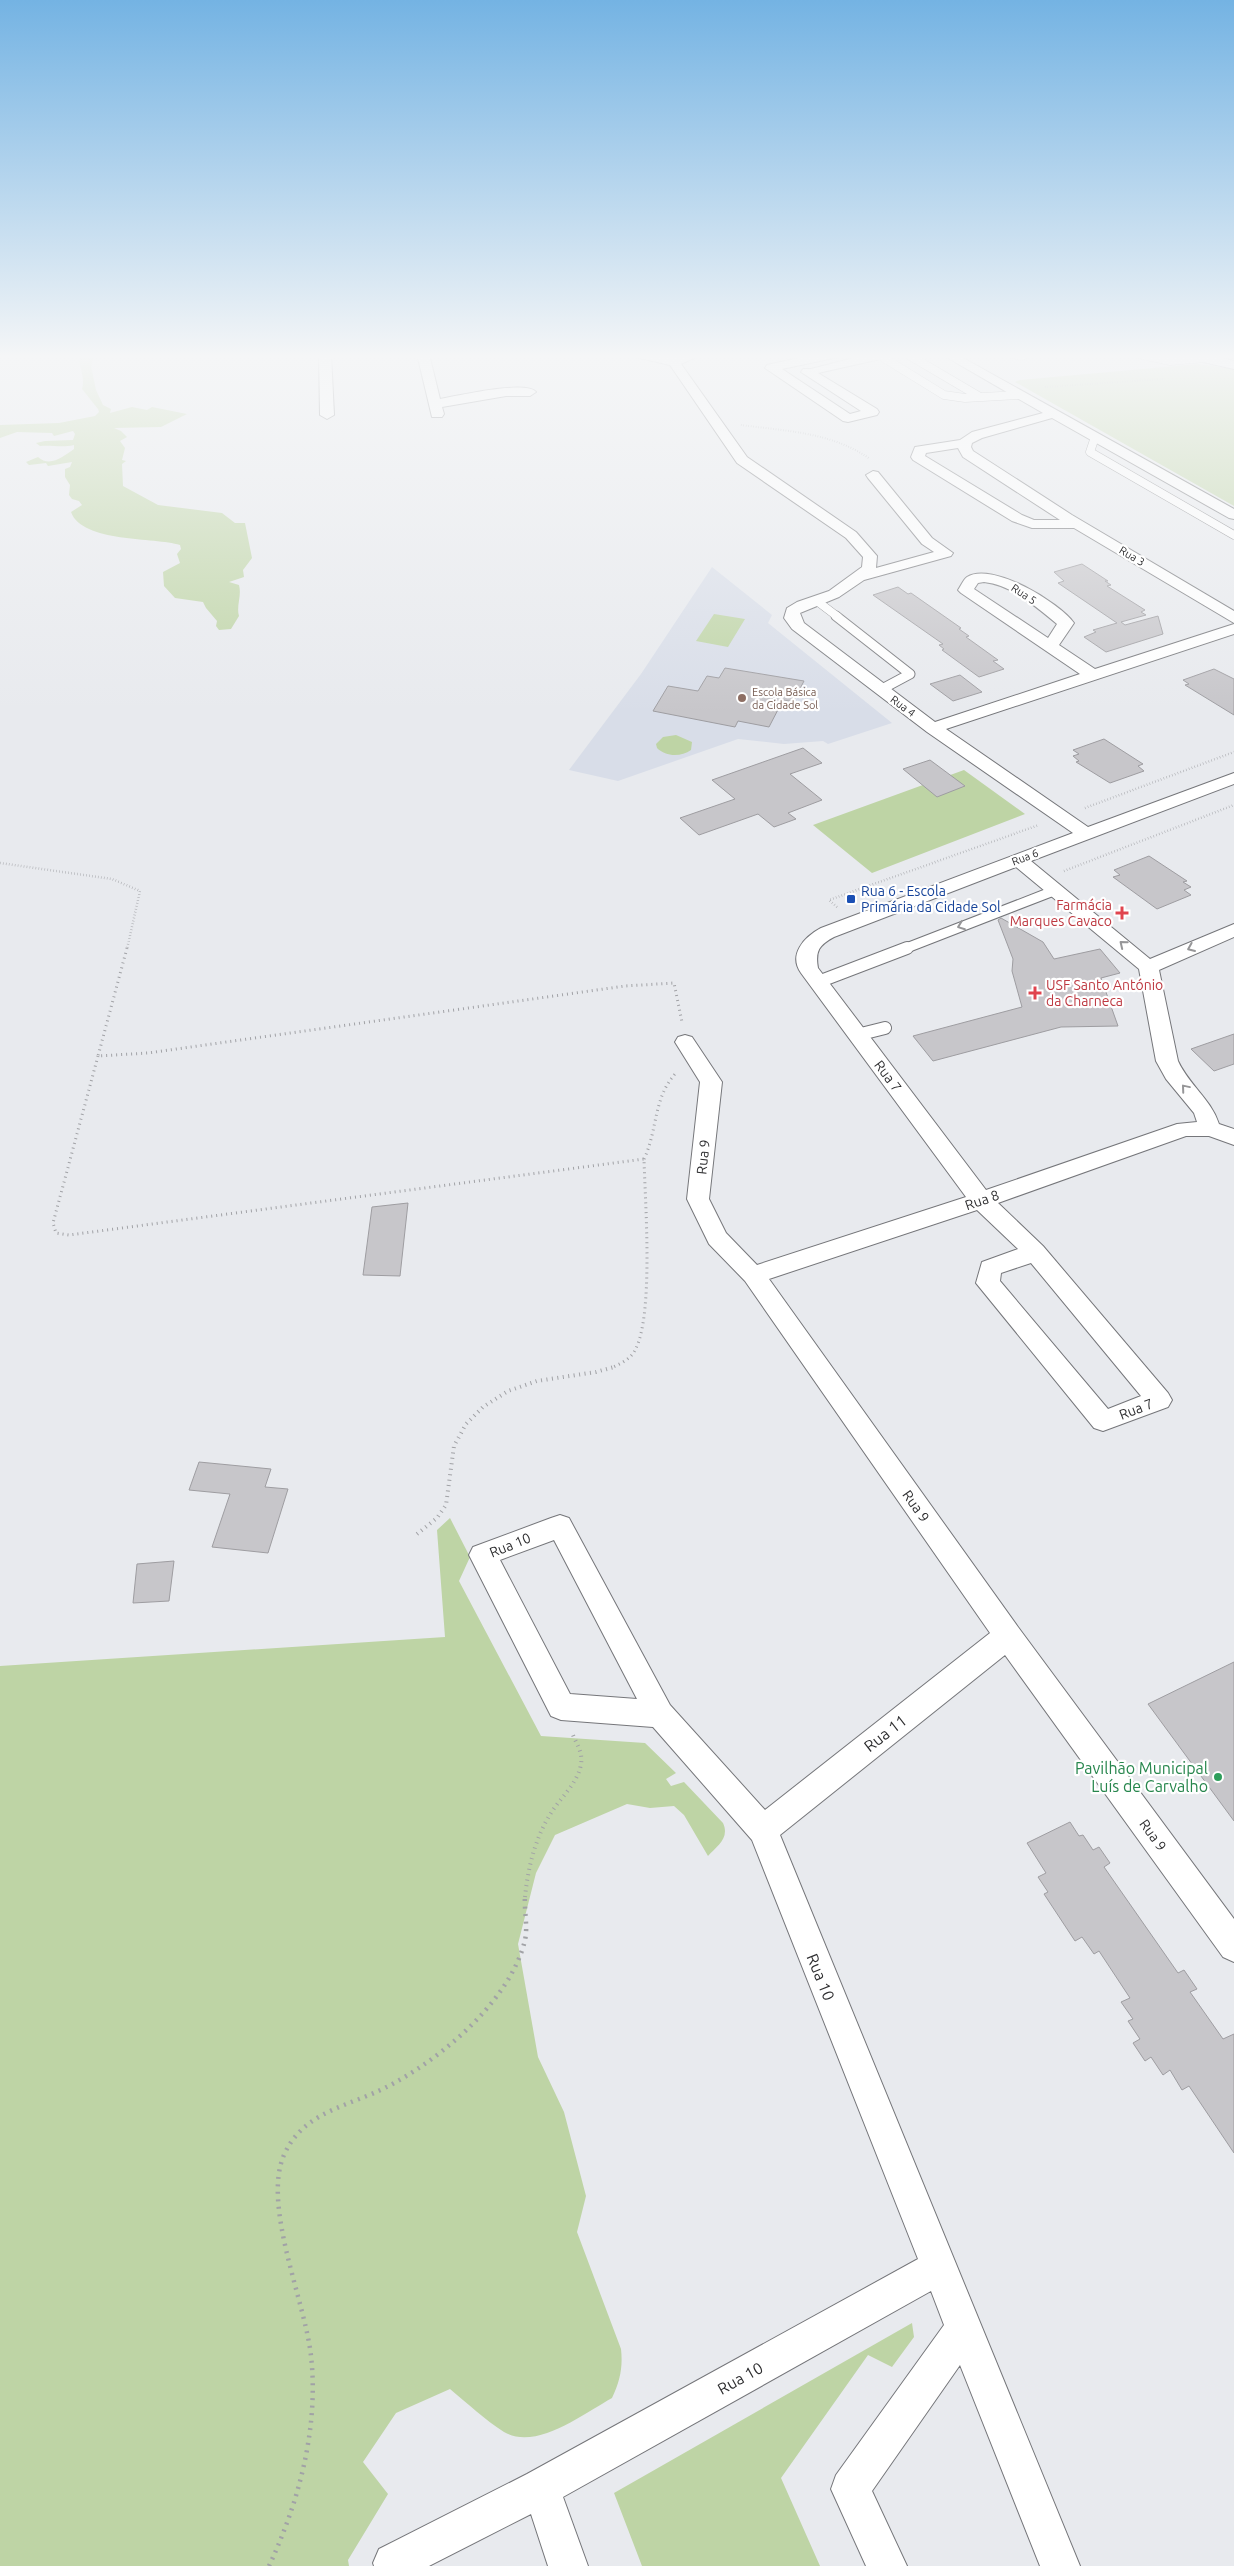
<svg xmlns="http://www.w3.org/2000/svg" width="1234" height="2566" font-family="Ubuntu,sans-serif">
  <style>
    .built { fill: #d8dde8 }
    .green { fill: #bed4a5 }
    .building { fill: #c7c6ca; stroke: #9e9da1 }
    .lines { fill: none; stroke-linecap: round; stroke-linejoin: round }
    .service-far2-casing { stroke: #75767a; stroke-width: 9 }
    .service-far1-casing { stroke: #75767a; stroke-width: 11 }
    .service-casing { stroke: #75767a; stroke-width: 14 }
    .minor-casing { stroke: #75767a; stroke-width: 2 }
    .secondary-casing { stroke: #75767a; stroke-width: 2 }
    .path-far4 { stroke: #a1a2a6; stroke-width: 2; stroke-dasharray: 0.5 2; stroke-linecap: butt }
    .path-far3 { stroke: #a1a2a6; stroke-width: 2.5; stroke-dasharray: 0.5 2.5; stroke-linecap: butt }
    .path-far2 { stroke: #a1a2a6; stroke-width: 3; stroke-dasharray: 1 4; stroke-linecap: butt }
    .path-far1 { stroke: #a1a2a6; stroke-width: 4; stroke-dasharray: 1 4.5; stroke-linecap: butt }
    .path { stroke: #a1a2a6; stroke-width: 4.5; stroke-dasharray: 2 5.5; stroke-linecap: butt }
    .service-far2 { stroke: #fff; stroke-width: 8 }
    .service-far1 { stroke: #fff; stroke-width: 9 }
    .service { stroke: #fff; stroke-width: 12 }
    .minor { fill: #fff; fill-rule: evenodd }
    .secondary { fill: #fff; fill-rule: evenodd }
    .oneway { stroke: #969698 }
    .education-dot { fill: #8d6e63; stroke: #fff; stroke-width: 2 }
    .transit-dot { fill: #1a4fb4; stroke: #fff; stroke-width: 2 }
    .health-dot { fill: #e0444e; stroke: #fff; stroke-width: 2 }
    .leisure-dot { fill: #2e9e5b; stroke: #fff; stroke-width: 2 }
    .labels { text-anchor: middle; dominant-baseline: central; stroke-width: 4.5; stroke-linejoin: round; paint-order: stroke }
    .far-street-label { font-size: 11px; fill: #2e2e30; stroke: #fff }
    .far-education-label { font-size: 11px; fill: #785e54; stroke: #fff; text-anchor: start }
    .transit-label { font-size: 14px; fill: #164399; stroke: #fff; text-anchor: start }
    .health-label { font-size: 14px; fill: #be3a42; stroke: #fff; text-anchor: end }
    .street-label { font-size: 14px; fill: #2e2e30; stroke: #fff }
    .near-street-label { font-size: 16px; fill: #2e2e30; stroke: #fff }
    .near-leisure-label { font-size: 16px; fill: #27864d; stroke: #fff; text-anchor: end }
  </style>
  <rect width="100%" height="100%" fill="#e8eaee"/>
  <path class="built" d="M712 567 772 615 768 623 892 723 828 744 823 741 784 744 738 739 618 781 569 770 641 674Z"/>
  <path class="green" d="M80 354H95L91 366 96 390 103 405 111 409 110 413 132 407 147 410 152 407 187 414 161 427 114 428 121 431 127 437 120 441 125 448 122 460 126 461 122 464 123 486 158 505 222 513 235 523H245L252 558 243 570 244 577 229 582 239 585C242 596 236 606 239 616L231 629 219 630 216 626 217 621 206 608 203 602 175 598 164 586 163 572 180 563 177 554 181 549 180 545C155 537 82 543 71 512L82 505 79 501 72 499 69 495 70 485 65 477V469L70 467 72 462 48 466 46 463 29 465 26 462 38 457C50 468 64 456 74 449V445C62 448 53 445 40 446L36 443 45 441 73 440 75 434 73 431 54 436 52 433 17 432 0 438V425L59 423 95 416 99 412 98 409 82 389C86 376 77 365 80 354Z
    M1198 364 1234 369V506L1015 382 1020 380Z
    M714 614 745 619 728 647 696 641Z
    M676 735 692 742 691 750C681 757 666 757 657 748L656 744 663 737Z
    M964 770 1025 814 872 873 813 825Z
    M450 1518 470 1557 459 1581 541 1736 645 1743 676 1773 666 1779 671 1786 684 1782 723 1823C730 1838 717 1846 708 1856L684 1815 674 1806 650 1808 627 1804 555 1835 536 1873 518 1944 538 2057 564 2112 586 2196 577 2232 621 2349C623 2367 620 2381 612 2398 583 2414 536 2451 504 2432 485 2420 467 2403 450 2389L396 2413 363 2462 388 2494 348 2560 349 2566H0V1666L445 1637 437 1530Z
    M912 2323 914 2337 892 2367 868 2355 781 2478 820 2566H642L614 2493Z"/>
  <path class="building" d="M1082 564 1108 581H1105L1111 585 1107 586 1145 610 1141 612 1146 615 1121 622 1125 625 1158 616 1163 634 1106 652 1084 637 1096 632 1093 630 1117 623 1058 583 1064 581 1054 572Z
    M898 587 908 594 911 593 961 628 959 629 969 636 966 637 998 660 993 661 1004 669 979 677 942 650 944 649 939 645 943 644 873 595Z
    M725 668 804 681 793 702 783 700 769 727 738 721 735 727 653 711 668 686 698 691 707 676 719 678Z
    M1214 669 1234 679V715L1185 685 1189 684 1183 680Z
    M960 675 982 692 953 701 930 684Z
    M1104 739 1143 764 1138 766 1144 771 1110 783 1076 762 1079 761 1073 756 1079 754 1073 750Z
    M803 748 822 763 790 774 822 800 788 813 796 819 774 827 758 814 699 835 680 818 735 799 712 780Z
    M930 760 965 786 937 797 903 769Z
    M1149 856 1187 881 1183 882 1191 887 1184 890 1191 895 1157 909 1113 877 1120 875 1114 870Z
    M1001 918 1043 942 1054 959 1100 949 1120 973 1101 978 1118 1026 1061 1027 933 1061 913 1036 1022 1007 1012 971 1013 959 998 920Z
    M1234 1034V1064L1214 1071 1191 1049Z
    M408 1203 400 1276 363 1275 372 1207Z
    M199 1462 271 1469 265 1487 288 1489 268 1553 212 1547 230 1494 189 1490Z
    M174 1561 169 1601 133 1603 137 1564Z
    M1234 1662V1821L1148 1704Z
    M1070 1822 1079 1836 1083 1835 1093 1850 1099 1847 1110 1863 1104 1867 1178 1973 1184 1970 1197 1989 1190 1992 1223 2039 1234 2034V2153L1189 2086 1182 2090 1170 2070 1163 2075 1151 2057 1145 2061 1133 2043 1140 2039 1128 2021 1133 2019 1121 2002 1130 1998 1099 1951 1094 1954 1082 1937 1075 1941 1044 1894 1048 1892 1038 1877 1046 1873 1027 1843Z"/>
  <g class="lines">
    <defs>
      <path id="service-far2" d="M907 354 980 397
        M1013 354 1022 356 1025 354
        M1138 354 1170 361 1204 358
        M879 355 944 395 965 398 1019 395
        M1095 437 1090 452 1234 535
        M817 601 838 617"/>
      <path id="service-far1" d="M836 616 910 674 882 689
        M904 949 1056 890"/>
      <path id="service" d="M818 982 907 948
        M857 1035 885 1028"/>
      <path id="minor" d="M319 354H331L334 415 327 419 320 415Z
        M417 354H429L440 399C457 396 526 380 536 392L530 396H506L442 407 444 414 442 417H432Z
        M633 354H656L673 358 684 354H702L681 364 747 457 856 532 877 556 876 568 934 552 922 544 868 478 866 475 873 471 878 472 932 538 953 553 951 556 864 580 839 597 800 613 804 623 935 722 1080 674 961 593 958 590C961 586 963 580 967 577 992 561 1060 603 1074 623L1059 645 1095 669 1234 624V634L946 729 1088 827 1234 773V784L1031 861 1150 959 1234 924V937L1159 970 1178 1061C1189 1085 1211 1099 1219 1124L1234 1129V1145L1209 1136H1186L998 1203 1043 1246 1168 1393 1172 1400 1168 1407 1103 1431 1094 1428 976 1283 982 1262 1018 1249 977 1210 769 1279 1018 1627 1234 1919V1962L1223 1957 1005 1655 780 1835 1080 2566H1040L960 2365 872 2491 907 2566H866L831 2489 836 2475 944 2325 931 2291 563 2497 588 2566H548L531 2514 429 2566H374L373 2563 379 2549 527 2474 918 2259 752 1840 653 1727 561 1720 551 1716 469 1555 473 1547 551 1518 560 1515 569 1518 670 1705 765 1810 990 1633 745 1281 709 1244 687 1199 700 1082 675 1042 678 1037 685 1035 692 1037 722 1082 709 1199 726 1233 757 1265 966 1197 801 973C788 955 804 937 821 928L1073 833 927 732 792 629 784 618 787 608 797 602 829 591 862 567 863 557 846 538 737 463 670 365 635 357ZM984 582C1012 585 1036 607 1057 624L1048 638 974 589 978 583ZM1016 867 1139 969 1156 1061 1166 1079 1194 1113 1197 1122 1177 1124 986 1190 818 968C815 951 819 945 834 937ZM1031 1263 1141 1396 1108 1409 1000 1281 1001 1273ZM554 1540 637 1699 570 1694 500 1560Z
        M817 354H840L838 357 782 369 850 414 861 411 801 372 803 369H811L869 354H891L889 357 818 373 877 409 879 412 877 415 848 422 843 421 765 368 767 365Z
        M941 354H956L1234 509V519L1229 518 1052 418 982 438 972 443 971 447 973 451 1072 515 1234 611V623L1074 528H1032L1012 521 913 460 911 457 915 447 960 440 972 432 1043 413ZM958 448 963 457 1060 520H1034L1022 515 925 456 926 453Z"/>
      <path id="secondary" d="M1179 354H1205L1234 361V369L1181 357Z"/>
    </defs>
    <use href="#service-far2" class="service-far2-casing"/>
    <use href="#service-far1" class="service-far1-casing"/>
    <use href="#service" class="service-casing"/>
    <use href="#minor" class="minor-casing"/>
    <use href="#secondary" class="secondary-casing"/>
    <path class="path-far4" d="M1045 387 1164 379
      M741 425C785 431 832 432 870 459"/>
    <path class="path-far3" d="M1085 808 1234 752
      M0 863 112 879 140 891 127 949
      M1064 871 1234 805
      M837 907 829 900 1039 825"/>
    <path class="path-far2" d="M127 948 98 1056 148 1053 625 986 674 983 682 1022
      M98 1056 53 1223 56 1233 69 1235 644 1159C645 1201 654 1316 635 1350 631 1359 620 1364 611 1368
      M644 1159C658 1130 653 1096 677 1072"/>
    <path class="path-far1" d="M417 1534 437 1518 446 1505 454 1446 466 1424 483 1407 508 1391 537 1381 596 1372 614 1367
      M525 1897C528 1868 535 1838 551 1813 561 1797 578 1783 581 1764 583 1753 577 1745 573 1735"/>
    <path class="path" d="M269 2566C299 2502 319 2427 311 2356 305 2301 262 2205 284 2155 301 2116 339 2108 374 2093 431 2068 510 2004 525 1940 528 1927 524 1910 525 1896"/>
    <use href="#service-far2" class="service-far2"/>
    <use href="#service-far1" class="service-far1"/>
    <use href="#service" class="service"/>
    <use href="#minor" class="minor"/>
    <use href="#secondary" class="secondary"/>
  </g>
  <defs><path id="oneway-chevron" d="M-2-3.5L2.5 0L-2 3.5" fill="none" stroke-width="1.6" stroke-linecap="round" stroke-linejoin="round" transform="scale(1.25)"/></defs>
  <g class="oneway">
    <use href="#oneway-chevron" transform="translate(961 926) rotate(159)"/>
    <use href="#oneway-chevron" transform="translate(1123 944) rotate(-141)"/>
    <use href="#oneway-chevron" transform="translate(1191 948) rotate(157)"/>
    <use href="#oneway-chevron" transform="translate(1185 1088) rotate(-130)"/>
  </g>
  <linearGradient id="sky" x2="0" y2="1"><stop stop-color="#74b3e3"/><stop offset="0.5" stop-color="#f5f6f7"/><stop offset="1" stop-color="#f5f6f7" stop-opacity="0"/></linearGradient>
  <rect width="1234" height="713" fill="url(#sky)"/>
  <circle class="education-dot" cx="742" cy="698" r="5"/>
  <rect class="transit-dot" x="846" y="894" width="10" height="10" rx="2.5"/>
  <g class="health-dot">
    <path d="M1119.5 905.5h5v5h5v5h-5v5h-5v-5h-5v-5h5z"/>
    <path d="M1032.5 985.5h5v5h5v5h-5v5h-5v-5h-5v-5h5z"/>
  </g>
  <circle class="leisure-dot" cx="1218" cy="1777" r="5"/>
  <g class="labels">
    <g class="far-street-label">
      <text transform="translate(1132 556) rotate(31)">Rua 3</text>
      <text transform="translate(1024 594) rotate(34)">Rua 5</text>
      <text transform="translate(903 706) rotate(37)">Rua 4</text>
      <text transform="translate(1025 857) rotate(-21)">Rua 6</text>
    </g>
    <g class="far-education-label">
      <text x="752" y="692">Escola Básica<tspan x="752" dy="13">da Cidade Sol</tspan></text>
    </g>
    <g class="transit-label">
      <text x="861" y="891">Rua 6 - Escola<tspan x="861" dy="16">Primária da Cidade Sol</tspan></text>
    </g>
    <g class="health-label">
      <text x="1112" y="905">Farmácia<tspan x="1112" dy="16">Marques Cavaco</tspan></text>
      <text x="1046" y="985" text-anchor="start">USF Santo António<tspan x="1046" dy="16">da Charneca</tspan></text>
    </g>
    <g class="street-label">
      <text transform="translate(888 1076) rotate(53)">Rua 7</text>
      <text transform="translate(703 1157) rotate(-84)">Rua 9</text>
      <text transform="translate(982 1200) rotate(-19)">Rua 8</text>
      <text transform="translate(1136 1409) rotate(-21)">Rua 7</text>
      <text transform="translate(916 1506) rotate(55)">Rua 9</text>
      <text transform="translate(510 1545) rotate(-22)">Rua 10</text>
      <text transform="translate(1153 1835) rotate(54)">Rua 9</text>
    </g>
    <g class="near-street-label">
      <text transform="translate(885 1733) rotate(-38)">Rua 11</text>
      <text transform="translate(821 1977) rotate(68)">Rua 10</text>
      <text transform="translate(740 2378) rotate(-29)">Rua 10</text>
    </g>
    <g class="near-leisure-label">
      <text x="1208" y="1768">Pavilhão Municipal<tspan x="1208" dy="18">Luís de Carvalho</tspan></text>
    </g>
  </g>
</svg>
